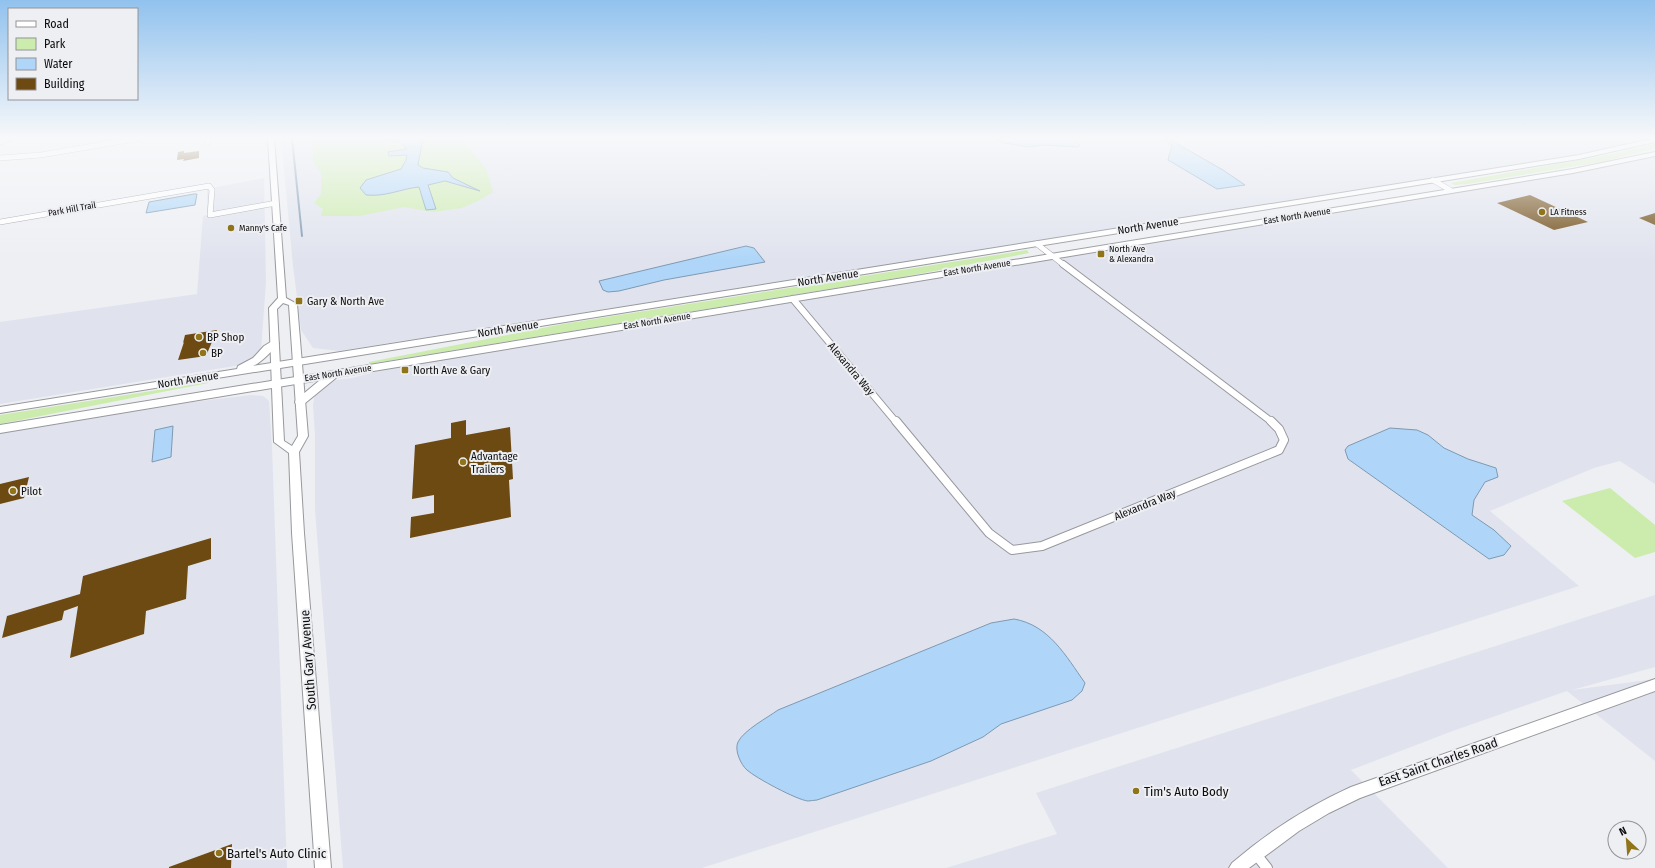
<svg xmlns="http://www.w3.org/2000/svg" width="1655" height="868" font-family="'Fira Sans Condensed',sans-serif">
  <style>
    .built { fill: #e0e3ee }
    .green { fill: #cbecad }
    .water { fill: #afd6f8; stroke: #7e99b2 }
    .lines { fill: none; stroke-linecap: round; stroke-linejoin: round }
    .stream { stroke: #7e99b2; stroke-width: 2 }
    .building { fill: #6e4a13 }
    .street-far3-casing { stroke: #97989c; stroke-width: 6 }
    .street-far2-casing { stroke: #97989c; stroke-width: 8 }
    .street-far1-casing { stroke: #97989c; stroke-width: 10 }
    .street-casing { stroke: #97989c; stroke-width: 12 }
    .secondary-casing { stroke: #97989c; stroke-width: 2 }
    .primary-casing { stroke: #97989c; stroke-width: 2 }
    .street-far3 { stroke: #fff; stroke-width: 5 }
    .street-far2 { stroke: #fff; stroke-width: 6 }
    .street-far1 { stroke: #fff; stroke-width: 8 }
    .street { stroke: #fff; stroke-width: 10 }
    .secondary { fill: #fff; fill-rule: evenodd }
    .primary { fill: #fff; fill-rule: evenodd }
    .poi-dot { fill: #90741a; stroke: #eeeff3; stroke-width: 1.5 }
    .labels { text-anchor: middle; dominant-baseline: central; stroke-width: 4; stroke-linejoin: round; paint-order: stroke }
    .far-street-label { font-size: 9px; fill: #0c0c0d; stroke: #eeeff3 }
    .far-poi-label { font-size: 9px; fill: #0c0c0d; stroke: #eeeff3; text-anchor: start }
    .street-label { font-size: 11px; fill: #0c0c0d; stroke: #eeeff3 }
    .poi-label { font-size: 11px; fill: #0c0c0d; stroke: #eeeff3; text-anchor: start }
    .near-street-label { font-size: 13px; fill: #0c0c0d; stroke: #eeeff3 }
    .near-poi-label { font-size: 13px; fill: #0c0c0d; stroke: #eeeff3; text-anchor: start }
  </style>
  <rect width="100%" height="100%" fill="#eeeff3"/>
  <path class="built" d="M281 138H1649L1612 147 1503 168 339 351 313 348 301 330 293 266Z
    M1655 157V484L1620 461 1594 468 1490 511 1579 586 702 868H343L315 510V435L313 405 315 394 328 381 352 378 391 368 1467 191Z
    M264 178 266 282 261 351 258 356 241 365 0 404V322L197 294 203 216 207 215V189Z
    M251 395 263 396 269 401 272 446 287 868H0V432L134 409Z
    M1655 595V667L1572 690 1655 679V761L1567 691 1450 732 1351 770 1448 868H946L1057 834 1036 793Z"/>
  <path class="green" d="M312 138H465L466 143 487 171 493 192 478 201 462 208 433 212 404 207 359 216H321L323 209 314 203 321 194V173L313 161Z
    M1655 144V148L1606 161 1467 184 1454 185 1451 183 1602 156Z
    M1027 250 1029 253 1024 254 897 278 369 364V362L563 324Z
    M208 382V383L0 424V415Z
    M1610 488 1655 525V552L1635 558 1562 501Z"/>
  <path class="water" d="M381 138H423L418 165 423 168 448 172 453 178 480 191 445 181 428 185 436 209 426 210 419 187C400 189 386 197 366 195L360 188 366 180 401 169 406 160 407 155 389 156 388 152 407 149 400 142Z
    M993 138H1072L1080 145 1078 147 1042 145 1029 147 1004 143Z
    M1161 138H1167L1223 170 1245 185 1217 189 1168 160 1172 145Z
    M194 194H197L195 205 146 213 149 202Z
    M746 246 754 248 765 262 664 280 619 291 608 292 603 290 599 281Z
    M173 426 171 457 152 462 155 430Z
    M1390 428 1417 430 1428 435 1444 448 1468 459 1496 468 1498 477 1485 482 1474 500 1472 515 1494 530 1511 546 1504 555 1489 559 1348 459 1345 450 1348 446Z
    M1014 619C1049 625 1066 656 1085 683L1082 691 1072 700 1001 724 983 737 931 761 817 800C814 800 811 801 808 801 797 800 756 778 747 770 741 765 734 750 738 742 744 730 767 718 778 710L991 623Z"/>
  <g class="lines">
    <path class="stream" d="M292 138 302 236"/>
  </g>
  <path class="building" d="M184 151V153L199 151V158L183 161 184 159 177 160 178 152Z
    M1530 195 1588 222 1554 230 1497 203Z
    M1655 213V225L1639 218Z
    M217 330 206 356 178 360 184 342 183 343 185 335Z
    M466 420V435L510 427 513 479 509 480 511 517 410 538 411 517 434 513V495L412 499 415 445 451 438V423Z
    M29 477 24 498 0 504V484Z
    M211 538V559L188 566 186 599 146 611 144 634 70 658 78 606 64 611 62 620 2 638 7 616 80 594 83 576Z
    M232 844 231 868H169V867Z"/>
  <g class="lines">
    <defs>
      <path id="street-far3" d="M208 138V142
        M0 142 9 138
        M0 158 41 155 140 138
        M1433 180 1450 190
        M0 222 209 186 212 190 210 215 276 203
        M1037 244 1064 265"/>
      <path id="street-far2" d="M1063 264 1272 422
        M793 299 896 422"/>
      <path id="street-far1" d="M896 421 989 533 1012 550 1042 546 1279 450 1284 440 1279 429 1271 421"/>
      <path id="street" d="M1255 853 1267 868"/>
      <path id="secondary" d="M268 138H274L286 298 297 304 308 436 299 452 304 533 331 868H315L292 533 289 453 274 442 269 308 278 298ZM283 303 289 305 298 436 292 446 284 441 277 309Z
        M1655 679V691L1360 798 1329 813 1299 831 1249 868H1229L1232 863C1268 832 1307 807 1351 787Z"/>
      <path id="primary" d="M1655 138V142L1579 159 0 413V407L237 369 238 366 253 358 264 346 274 340 279 343C272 351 262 362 253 366L1579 155Z
        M1655 152V156L1573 173 337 377 304 404H296L295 402 296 400 320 380 0 433V425L1573 169Z"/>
    </defs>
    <use href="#street-far3" class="street-far3-casing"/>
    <use href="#street-far2" class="street-far2-casing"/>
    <use href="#street-far1" class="street-far1-casing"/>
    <use href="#street" class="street-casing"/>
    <use href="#secondary" class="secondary-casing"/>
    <use href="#primary" class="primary-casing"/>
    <use href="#street-far3" class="street-far3"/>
    <use href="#street-far2" class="street-far2"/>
    <use href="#street-far1" class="street-far1"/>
    <use href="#street" class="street"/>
    <use href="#secondary" class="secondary"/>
    <use href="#primary" class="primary"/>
  </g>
  <linearGradient id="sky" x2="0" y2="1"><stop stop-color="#91c2ee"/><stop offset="0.53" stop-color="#f7f8fa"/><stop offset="1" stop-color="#f7f8fa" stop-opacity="0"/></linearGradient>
  <rect width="1655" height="260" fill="url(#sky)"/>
  <g class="poi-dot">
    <circle cx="1542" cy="212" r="4"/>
    <circle cx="231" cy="228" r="4"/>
    <rect x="1097" y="250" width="8" height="8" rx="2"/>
    <rect x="295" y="297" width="8" height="8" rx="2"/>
    <circle cx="199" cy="337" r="4"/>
    <circle cx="203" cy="353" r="4"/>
    <rect x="401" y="366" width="8" height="8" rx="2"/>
    <circle cx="463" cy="462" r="4"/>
    <circle cx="13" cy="491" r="4"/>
    <circle cx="1136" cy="791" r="4"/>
    <circle cx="219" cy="853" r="4"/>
  </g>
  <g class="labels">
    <g class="far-street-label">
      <text transform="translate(72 209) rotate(-10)">Park Hill Trail</text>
      <text transform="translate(1297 216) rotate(-9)">East North Avenue</text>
      <text transform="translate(977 268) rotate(-9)">East North Avenue</text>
      <text transform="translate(657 321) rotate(-9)">East North Avenue</text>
      <text transform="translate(338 373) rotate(-9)">East North Avenue</text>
    </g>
    <g class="far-poi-label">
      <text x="1550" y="212">LA Fitness</text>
      <text x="239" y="228">Manny's Cafe</text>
      <text x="1109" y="249">North Ave<tspan x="1109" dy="10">&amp; Alexandra</tspan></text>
    </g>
    <g class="street-label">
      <text transform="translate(1148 226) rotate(-9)">North Avenue</text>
      <text transform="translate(828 278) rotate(-9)">North Avenue</text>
      <text transform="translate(508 329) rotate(-9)">North Avenue</text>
      <text transform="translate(851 369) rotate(50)">Alexandra Way</text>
      <text transform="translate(188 380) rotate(-9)">North Avenue</text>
      <text transform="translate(1145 505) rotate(-22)">Alexandra Way</text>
    </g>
    <g class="poi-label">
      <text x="307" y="301">Gary &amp; North Ave</text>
      <text x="207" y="337">BP Shop</text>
      <text x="211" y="353">BP</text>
      <text x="413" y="370">North Ave &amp; Gary</text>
      <text x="471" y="456">Advantage<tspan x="471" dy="13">Trailers</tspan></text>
      <text x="21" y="491">Pilot</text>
    </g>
    <g class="near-street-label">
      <text transform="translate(308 660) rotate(-94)">South Gary Avenue</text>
      <text transform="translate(1438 762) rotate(-19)">East Saint Charles Road</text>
    </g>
    <g class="near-poi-label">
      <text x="1144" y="791">Tim's Auto Body</text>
      <text x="227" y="853">Bartel's Auto Clinic</text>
    </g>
  </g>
  <rect x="8" y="8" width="130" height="92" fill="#eeeff3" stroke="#949497"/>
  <rect x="16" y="21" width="20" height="6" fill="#ffffff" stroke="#949497"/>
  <text x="44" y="28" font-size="12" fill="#0c0c0d">Road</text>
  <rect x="16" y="38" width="20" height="12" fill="#cbecad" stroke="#949497"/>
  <text x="44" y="48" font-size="12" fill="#0c0c0d">Park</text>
  <rect x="16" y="58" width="20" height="12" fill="#afd6f8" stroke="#949497"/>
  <text x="44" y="68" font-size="12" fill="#0c0c0d">Water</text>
  <rect x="16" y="78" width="20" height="12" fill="#6e4a13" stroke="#949497"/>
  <text x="44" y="88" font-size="12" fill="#0c0c0d">Building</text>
  <g transform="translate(1627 840) rotate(334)"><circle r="19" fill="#eeeff3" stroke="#949497"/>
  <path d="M0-3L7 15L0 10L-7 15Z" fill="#90741a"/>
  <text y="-6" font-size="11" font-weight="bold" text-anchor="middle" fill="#0c0c0d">N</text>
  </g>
</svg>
